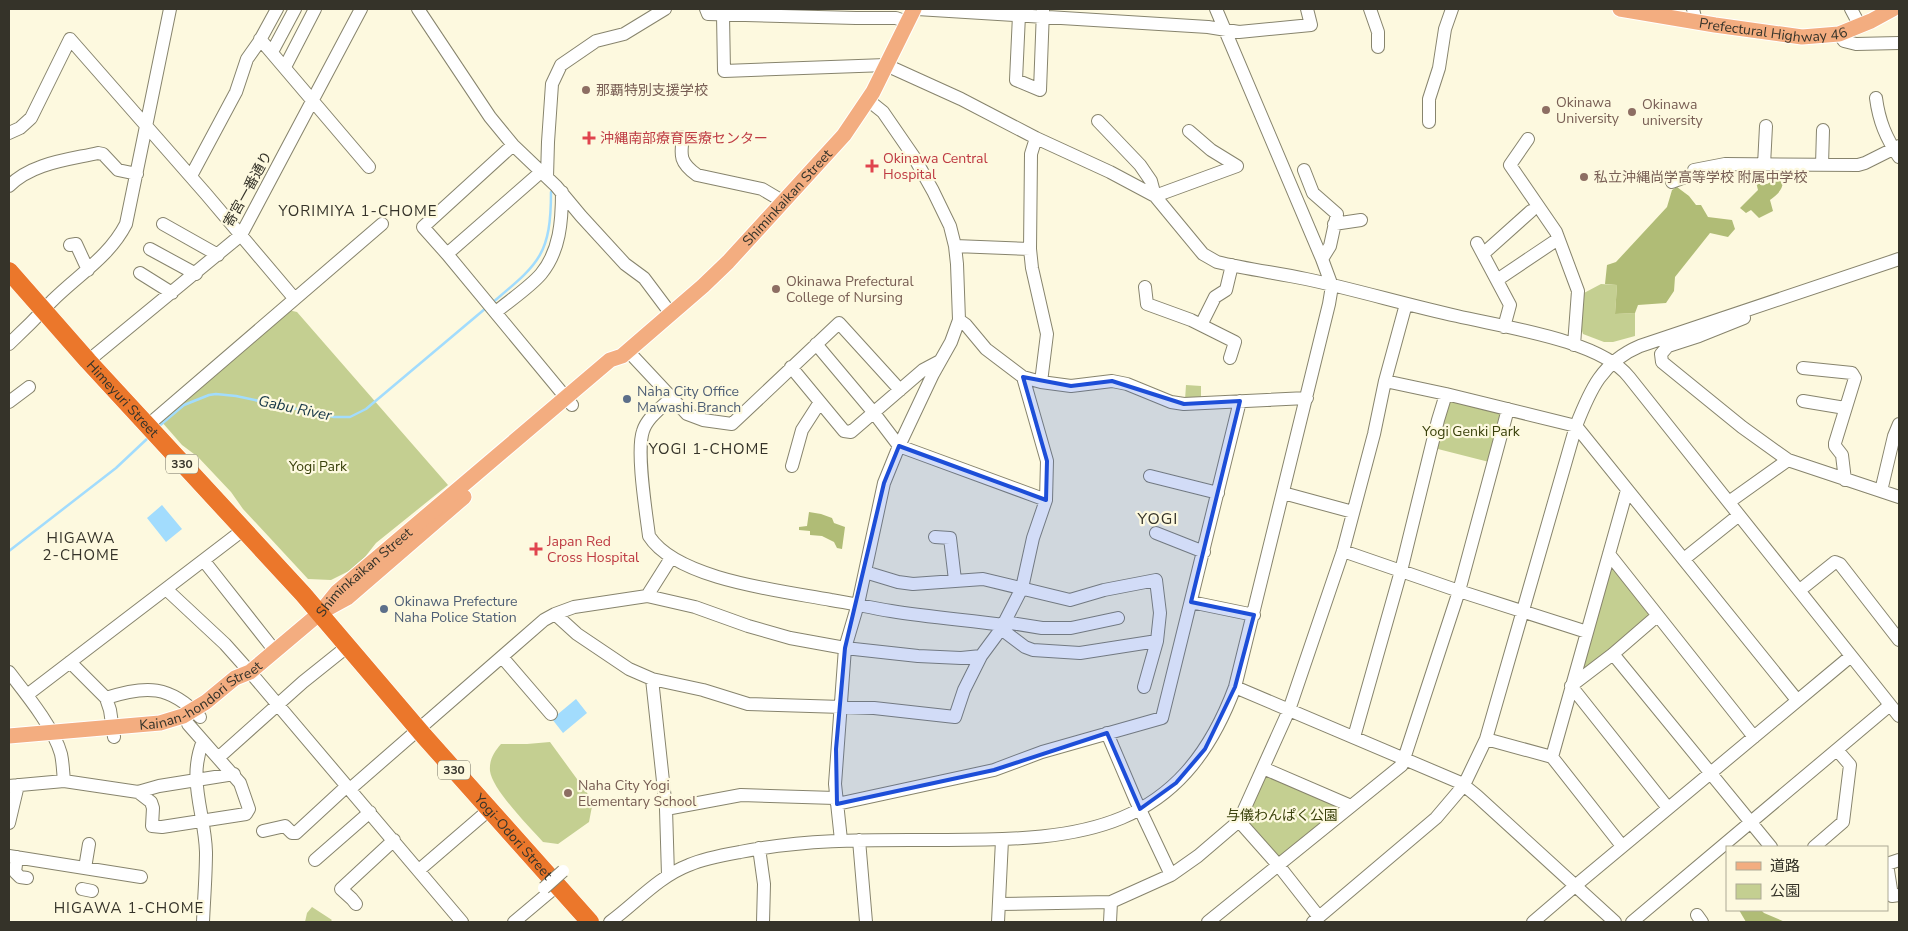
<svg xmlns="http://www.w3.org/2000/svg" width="1908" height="931" font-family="'Nunito Sans','Noto Sans JP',sans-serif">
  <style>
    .green { fill: #c4cf91 }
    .forest { fill: #b0bc76 }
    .water { fill: #a2dcfd }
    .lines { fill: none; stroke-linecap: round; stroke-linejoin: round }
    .stream { stroke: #a2dcfd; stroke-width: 2.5 }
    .minor-casing { stroke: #87846d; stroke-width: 14 }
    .major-casing { stroke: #fff; stroke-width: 17 }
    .highway-casing { stroke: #fff; stroke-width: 19 }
    .minor { stroke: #fff; stroke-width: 12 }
    .major { stroke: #f3ad80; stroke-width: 15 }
    .highway { stroke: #eb772b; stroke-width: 18 }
    .minor-bridge-casing { stroke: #87846d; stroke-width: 14; stroke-linecap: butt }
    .minor-bridge { stroke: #fff; stroke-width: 12 }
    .marked { fill: #1d4ed8; fill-opacity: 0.2; stroke: #1d4ed8; stroke-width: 4; stroke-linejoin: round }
    .education-dot { fill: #8d6e63; stroke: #fdf9df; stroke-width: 2 }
    .health-dot { fill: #e0444e; stroke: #fdf9df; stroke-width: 2 }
    .service-dot { fill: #5c6f8a; stroke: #fdf9df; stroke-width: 2 }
    .labels { text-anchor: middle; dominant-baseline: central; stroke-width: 4.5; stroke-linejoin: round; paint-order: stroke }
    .shield { fill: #fdf9df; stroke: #716e60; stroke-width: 1 }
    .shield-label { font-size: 12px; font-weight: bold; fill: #353329 }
    .street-label { font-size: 14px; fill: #353329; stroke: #fdf9df }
    .education-label { font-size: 14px; fill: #785e54; stroke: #fdf9df; text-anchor: start }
    .health-label { font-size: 14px; fill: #be3a42; stroke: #fdf9df; text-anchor: start }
    .service-label { font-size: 14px; fill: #4e5e75; stroke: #fdf9df; text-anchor: start }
    .park-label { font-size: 14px; fill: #3a410b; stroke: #fdf9df }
    .neighbourhood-label { font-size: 15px; letter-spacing: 1px; fill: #353329; stroke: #fdf9df }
    .water-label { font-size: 15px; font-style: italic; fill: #143546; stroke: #fdf9df }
    .quarter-label { font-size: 16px; letter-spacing: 1px; fill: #353329; stroke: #fdf9df }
  </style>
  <rect width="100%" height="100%" fill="#fdf9df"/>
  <path class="green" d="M1601 284 1617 285 1615 314 1635 313V336L1613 342H1604L1583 334 1581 328 1584 293Z
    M288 310 297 312 448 485 376 543 365 557 349 571 331 580 308 579 243 509 231 492 198 457 182 445 161 421Z
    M1186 385 1201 386V400H1185Z
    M1447 397 1506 415 1493 463 1434 448Z
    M1608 565 1612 566 1652 614 1588 669 1580 668Z
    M550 742 593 801 589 822 558 844 543 842C530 828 492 789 490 771 489 760 494 752 501 744H527Z
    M1270 775 1338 803 1339 811 1282 858H1276L1246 822 1245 817 1263 777Z
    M312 907 332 920 330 922H305L307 913Z"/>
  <path class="forest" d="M1782 176C1785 188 1779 193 1770 200L1773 211 1759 218 1751 210 1746 213 1740 208 1758 190 1756 182 1767 184Z
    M1677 187 1689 196 1696 205H1701L1708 217 1732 220 1735 229 1728 237 1710 233 1675 277 1674 291 1666 303 1638 305 1635 313 1615 314 1617 285 1605 284 1607 265 1616 262 1667 207 1672 190Z
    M809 512 821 514 832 518 834 523 845 527 842 549 837 548 834 542 822 536 810 535V531L799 530V527L807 526Z
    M1739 910H1761L1764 913 1785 922H1746Z"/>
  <path class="water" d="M162 505 182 529 166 542 147 518Z
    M576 699 587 713 563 733 552 719Z"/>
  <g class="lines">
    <path class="stream" d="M492 303C538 264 551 256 551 192
      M158 427 184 405 209 395 216 394 236 396 334 417H350L366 409 486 308
      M9 551 116 468 149 437"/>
    <defs>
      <path id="minor" d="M418 9 490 117 513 145 556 186 581 216 625 264 644 278 671 314
        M706 9 708 14 856 18H896L907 22
        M917 9 1208 27 1239 32 1311 25 1307 9
        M1370 9 1378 32V47
        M1693 9 1696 22
        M1851 9 1860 26
        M723 15 724 71 886 65 961 99 1036 138 1110 172 1155 196 1237 166 1211 150 1189 131
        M1019 15 1016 80 1040 90 1043 10
        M1839 34 1844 41 1856 44 1899 43
        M260 39 369 167
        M272 52 295 9
        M285 67 315 9
        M1876 98C1879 121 1886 138 1899 157
        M1098 121 1140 165 1151 181 1155 196 1203 254 1217 262C1246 269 1277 273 1306 279 1357 290 1407 305 1457 316 1503 327 1600 340 1629 377L1899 716
        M1429 122V99L1439 68 1445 29 1452 9
        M9 133 20 128 31 118 70 39 206 194 294 298
        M683 137C680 156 680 163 697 175L762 189 784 202
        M1036 138 1031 154 1030 249 1032 268 1047 334 1041 382
        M1528 139 1510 165 1556 232 1578 291 1574 345
        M1764 165 1766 126
        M1822 165 1823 130
        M1304 170 1313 193 1337 214 1330 246 1322 259
        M542 171 447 254 572 405
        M191 176 236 92 247 59 259 42 277 9
        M547 177 548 142 552 84 561 65 596 41 624 34 665 9
        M1672 182 1693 174 1694 170 1725 164 1858 165 1865 163 1899 146
        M9 186C32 163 67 160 98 153L103 154 118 170 137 174
        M163 224 218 255
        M1334 224 1361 220
        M1477 243 1510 305 1504 327
        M70 245 76 244 88 270
        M955 246 1030 249
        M150 249 196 274
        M447 254 423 227 513 145
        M1483 254 1531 211
        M140 273 172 293
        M1497 280 1558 239
        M1145 287 1147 304 1191 320 1235 342 1230 358
        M496 312C509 301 530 287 541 274 560 251 562 221 562 192
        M1744 318 1699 336 1668 346 1661 354 1662 362 1742 427 1788 460 1899 497
        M959 320 966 325 986 349 1023 377 1041 382 1071 386 1112 381 1127 384 1171 402 1184 404 1307 398
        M1201 325 1215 297 1226 290 1232 265
        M9 344C24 330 38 316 52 301 78 275 109 257 126 224L170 9
        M816 344 874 413 899 446 1046 500
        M628 351 687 414 703 420 732 424 839 323 900 390
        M88 361 241 235 361 9
        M791 367 844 431 851 432 923 370 940 361
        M1803 368 1852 373 1855 378 1835 443V446L1842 455 1845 480
        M1385 381 1446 394 1576 426 1797 700
        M671 398C661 408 647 418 643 431 636 451 646 512 649 536 677 580 783 591 831 600 851 603 871 608 891 611 928 617 966 620 1004 625
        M1803 401 1845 408
        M9 402 29 387
        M147 426 382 224
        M792 466 802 430 820 402
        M1150 476 1218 493
        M1881 491 1894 436 1899 424
        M1283 493 1353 512
        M1729 502 1788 460
        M1156 533 1204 552
        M935 537 950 538 955 580
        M1343 551 1459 591 1587 632
        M1609 554 1754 737
        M1684 559 1739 515
        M204 561 275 651
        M865 572 898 582 913 584 983 579 1070 600 1104 590 1156 580 1160 613 1157 641 1144 687
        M166 589 225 644 250 672 462 922
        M1800 590 1835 562 1840 564 1899 640
        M647 596 671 558
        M1191 602 1254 615
        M555 614 577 634 629 669 652 679 703 690 748 704 874 708 955 717 964 690 981 656 1001 629 1022 588 1033 538 1046 500 1047 461 1023 377
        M1005 622 1042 628H1071L1118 618
        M1001 629 1025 647 1033 650 1080 653 1157 641
        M1613 654 1771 847
        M502 657 551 714
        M70 662 106 698 110 710 114 737
        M9 672C26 694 54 728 61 754 63 763 63 772 64 781
        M652 679 666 809 668 875
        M1571 686 1668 808
        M1571 686 1613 654 1657 616
        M1235 687 1461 783 1477 796 1615 922
        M27 695 243 530
        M106 698C146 685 170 685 200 717
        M1107 733 1136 801 1171 875
        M1354 737 1401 571 1438 420 1446 394
        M1486 739 1552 757 1622 846
        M1552 757 1627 490
        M218 758 303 682 348 646
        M1263 768 1351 806
        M9 786 64 781 138 792 151 802 153 808 152 826 162 827 246 814 249 809 240 783 188 724
        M350 789 544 620 555 614 574 607 647 596 695 607 748 626 790 638 845 648 918 656 961 658 981 656
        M138 792 159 786 234 774
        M837 804 994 770 1042 752 1162 718 1240 401
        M666 809 741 795 835 798
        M1239 821 1279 866 1319 917
        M9 823 18 785
        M263 831 285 826 292 833H296L347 786
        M841 840 835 784 845 648 858 604 884 483 899 446 933 374 951 342 959 320 957 264 955 246 950 226 933 191 914 157 883 112 868 100
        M859 840 866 922
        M1814 847 1843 822 1850 765 1837 750
        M759 848 764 884 763 922
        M9 856 141 877
        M17 857 15 872 20 877 27 878
        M315 860 370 812
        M1899 860 1887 864 1892 896 1899 895
        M85 868 89 844
        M419 870 490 809
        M82 889 92 891
        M356 904 352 899 341 889 394 840
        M999 904 1111 902 1171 875 1198 856 1239 821 1289 710 1343 551 1374 434 1385 381 1406 304
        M1697 915 1702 922
        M203 922C204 899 206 875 206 852 205 813 187 780 203 741
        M514 922 558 885
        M610 922C636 903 658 877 689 865 705 858 723 855 740 852 810 838 876 840 947 840 1083 840 1181 832 1235 687L1329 304 1332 286 1322 259 1216 9
        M998 922 1002 840
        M1110 922 1111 902
        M1208 922 1402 765 1459 591 1508 409
        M1313 922 1436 818 1464 785 1486 739 1576 426C1590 390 1602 362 1640 346L1899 259
        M1533 922 1575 886 1851 656
        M1632 922 1890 705"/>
      <g id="major">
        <path id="s1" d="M1620 9 1715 25 1802 37 1839 34 1871 21 1893 9"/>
        <path d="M325 610 347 598 464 497"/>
        <path id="s2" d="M9 736 160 723 183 716 206 702 235 678 250 672 320 613 337 592 610 360 622 356 703 286 728 262 844 135 873 92 914 9"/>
      </g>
      <g id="highway">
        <path id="s3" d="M9 271 88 361 303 594 424 736 590 922"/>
      </g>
    </defs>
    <use href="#minor" class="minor-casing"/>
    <use href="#major" class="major-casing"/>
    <use href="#highway" class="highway-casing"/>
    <use href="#minor" class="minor"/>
    <use href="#major" class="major"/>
    <use href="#highway" class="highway"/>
    <defs>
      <path id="minor-bridge" d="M544 888 563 871"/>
    </defs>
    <use href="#minor-bridge" class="minor-bridge-casing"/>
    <use href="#minor-bridge" class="minor-bridge"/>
  </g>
  <path class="marked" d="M1023 377 1071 386 1112 381 1184 404 1240 401 1191 602 1254 615 1235 687 1205 749 1176 783 1140 809 1107 733 994 770 837 804 836 749 845 648 884 483 899 446 1046 500 1047 461Z"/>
  <g class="education-dot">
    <circle cx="586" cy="90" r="5"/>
    <circle cx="1546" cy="110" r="5"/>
    <circle cx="1632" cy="112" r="5"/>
    <circle cx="1584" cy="177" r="5"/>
    <circle cx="776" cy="289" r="5"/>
    <circle cx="568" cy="793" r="5"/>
  </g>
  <g class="health-dot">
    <path d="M586.5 130.5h5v5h5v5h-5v5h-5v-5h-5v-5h5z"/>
    <path d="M869.5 158.5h5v5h5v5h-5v5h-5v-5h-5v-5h5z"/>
    <path d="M533.5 541.5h5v5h5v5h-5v5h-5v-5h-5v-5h5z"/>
  </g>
  <g class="service-dot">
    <circle cx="627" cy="399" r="5"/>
    <circle cx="384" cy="609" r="5"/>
  </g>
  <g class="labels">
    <g class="shield">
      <rect x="166" y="454.5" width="32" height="19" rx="4"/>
      <rect x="438" y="760.5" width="32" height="19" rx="4"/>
    </g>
    <g class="shield-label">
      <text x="182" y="464">330</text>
      <text x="454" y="770">330</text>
    </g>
    <g class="street-label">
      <text stroke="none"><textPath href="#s1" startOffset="155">Prefectural Highway 46</textPath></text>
      <text transform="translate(248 189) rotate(-61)">寄宮一番通り</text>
      <text stroke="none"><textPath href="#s2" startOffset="975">Shiminkaikan Street</textPath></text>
      <text stroke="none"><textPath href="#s3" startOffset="171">Himeyuri Street</textPath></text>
      <text stroke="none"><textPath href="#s2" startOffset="408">Shiminkaikan Street</textPath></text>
      <text stroke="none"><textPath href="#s2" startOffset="200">Kainan-hondori Street</textPath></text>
      <text stroke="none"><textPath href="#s3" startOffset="758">Yogi-Odori Street</textPath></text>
    </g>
    <g class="education-label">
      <text x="596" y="90">那覇特別支援学校</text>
      <text x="1556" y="102">Okinawa<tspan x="1556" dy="16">University</tspan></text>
      <text x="1642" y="104">Okinawa<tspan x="1642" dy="16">university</tspan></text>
      <text x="1594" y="177">私立沖縄尚学高等学校 附属中学校</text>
      <text x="786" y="281">Okinawa Prefectural<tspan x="786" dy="16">College of Nursing</tspan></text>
      <text x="578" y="785">Naha City Yogi<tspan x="578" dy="16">Elementary School</tspan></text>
    </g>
    <g class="health-label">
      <text x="600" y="138">沖縄南部療育医療センター</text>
      <text x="883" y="158">Okinawa Central<tspan x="883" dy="16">Hospital</tspan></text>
      <text x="547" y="541">Japan Red<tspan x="547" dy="16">Cross Hospital</tspan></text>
    </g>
    <g class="service-label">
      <text x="637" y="391">Naha City Office<tspan x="637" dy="16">Mawashi Branch</tspan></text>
      <text x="394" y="601">Okinawa Prefecture<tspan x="394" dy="16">Naha Police Station</tspan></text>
    </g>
    <g class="park-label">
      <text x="1471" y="431">Yogi Genki Park</text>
      <text x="318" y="466">Yogi Park</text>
      <text x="1282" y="815">与儀わんぱく公園</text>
    </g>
    <g class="neighbourhood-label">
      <text x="358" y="211">YORIMIYA 1-CHOME</text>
      <text x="709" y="449">YOGI 1-CHOME</text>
      <text x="81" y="538">HIGAWA<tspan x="81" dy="17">2-CHOME</tspan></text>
      <text x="129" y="908">HIGAWA 1-CHOME</text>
    </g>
    <g class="water-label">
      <text transform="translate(295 408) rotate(12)">Gabu River</text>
    </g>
    <g class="quarter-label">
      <text x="1158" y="519">YOGI</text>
    </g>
  </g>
  <rect width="1908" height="931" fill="none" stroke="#353329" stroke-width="20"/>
  <rect x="1726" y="846" width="162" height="65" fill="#fdf9df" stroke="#adaa96"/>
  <rect x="1736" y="862" width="25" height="8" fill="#f3ad80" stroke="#adaa96"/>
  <text x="1770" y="871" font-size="15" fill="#353329">道路</text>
  <rect x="1736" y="884" width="25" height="15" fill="#c4cf91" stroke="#adaa96"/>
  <text x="1770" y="896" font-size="15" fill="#353329">公園</text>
</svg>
